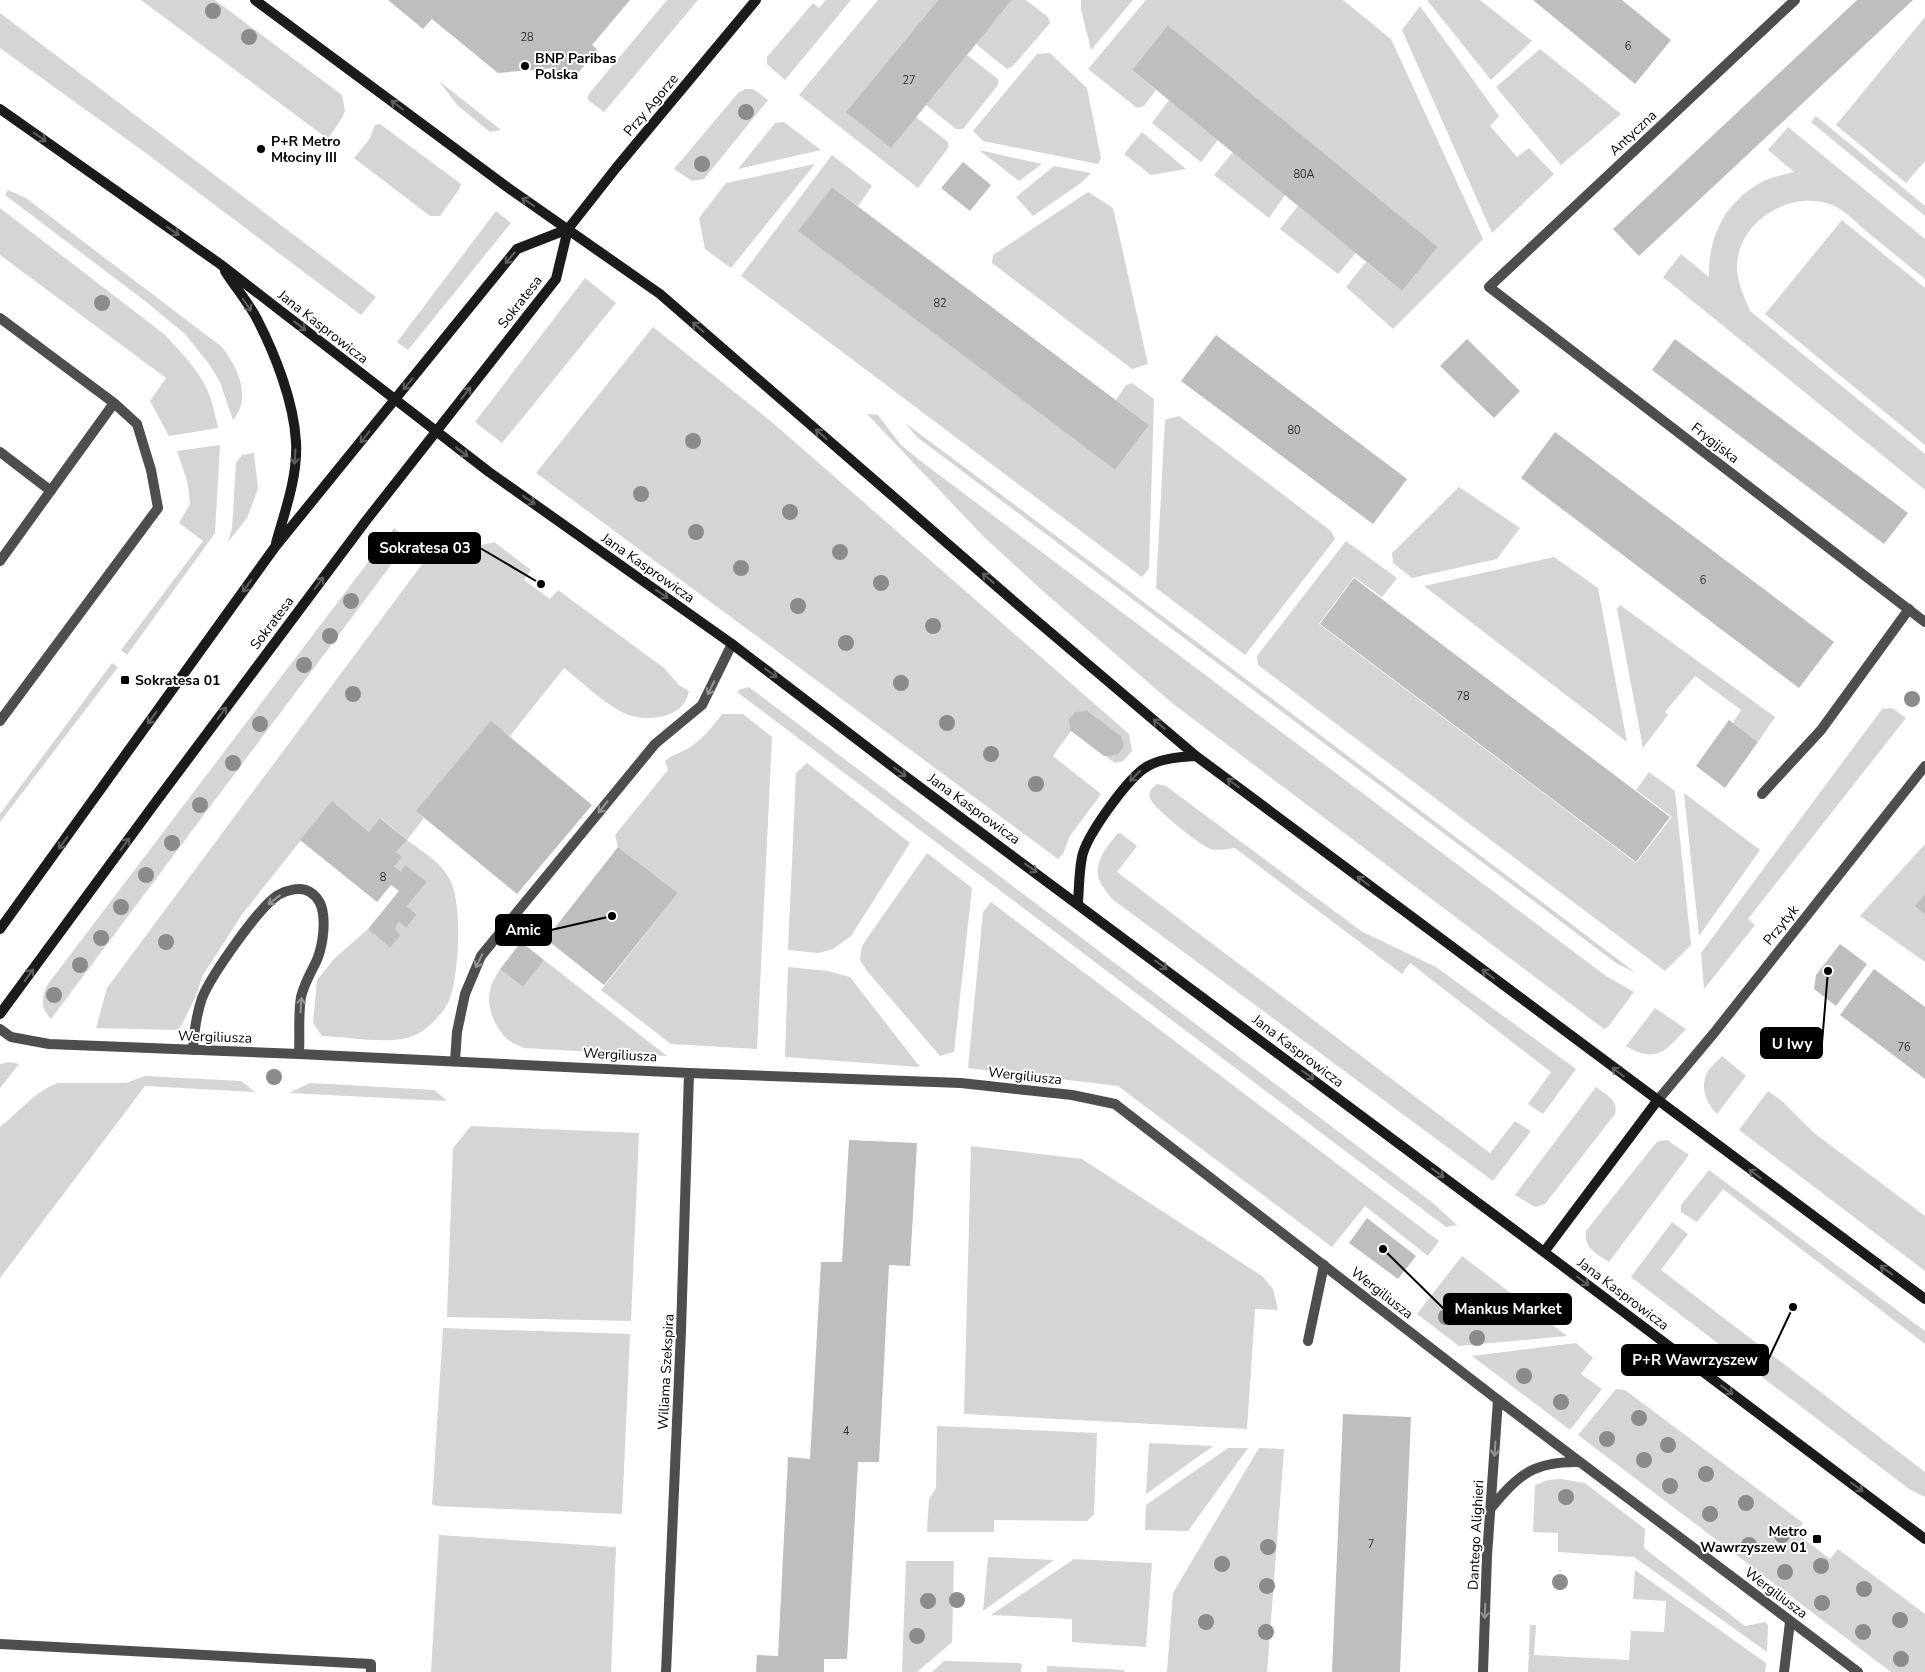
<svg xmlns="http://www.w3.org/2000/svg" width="1925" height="1672" font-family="'Nunito Sans',sans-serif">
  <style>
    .green { fill: #d5d5d5 }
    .building { fill: #bebebe }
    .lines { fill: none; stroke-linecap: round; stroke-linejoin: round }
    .lane { stroke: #4e4e4e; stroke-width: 10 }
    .street { stroke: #4e4e4e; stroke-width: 10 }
    .secondary { stroke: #1b1b1b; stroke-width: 10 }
    .tree { fill: #8b8b8b }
    .oneway { stroke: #5f5f5f }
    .oneway2 { stroke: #959595 }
    .poi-dot { fill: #000; stroke: #fff; stroke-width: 2 }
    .labels { text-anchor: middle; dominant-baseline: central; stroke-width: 4; stroke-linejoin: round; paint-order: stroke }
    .number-label { font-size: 11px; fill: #303030 }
    .poi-label { font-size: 14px; font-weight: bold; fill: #000; stroke: #fff; text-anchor: start }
    .street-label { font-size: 14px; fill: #000; stroke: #fff }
    .leader { fill: none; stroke: #000; stroke-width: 2 }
    .callout-dot { fill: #000; stroke: #fff; stroke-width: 2 }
    .callout { fill: #000; stroke: #000; stroke-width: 2 }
    .callout-label { font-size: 15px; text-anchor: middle; font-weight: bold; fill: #fff }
  </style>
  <rect width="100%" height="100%" fill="#fff"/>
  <path class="green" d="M141 0H215L342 95 345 111 342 118 328 139Z
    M667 0H698L604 112 588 100V95Z
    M826 0H851L785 80 767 64V57L813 3 819 8Z
    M878 0H938L846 112 916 117 948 142V148L918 188 799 95Z
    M1012 0H1026L1048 17 1050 23 1013 66 1007 69 976 44Z
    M1081 0H1133L1091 50 1081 9Z
    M1146 0H1343L1391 39 1483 239 1393 329 1346 287 1366 262 1402 291 1438 247 1168 25 1132 70 1156 90 1144 106 1137 108 1088 69Z
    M1427 0H1480L1532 41 1491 80Z
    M1420 6 1499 116 1490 126 1517 157 1529 148 1554 174 1492 233 1402 30Z
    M0 13 376 297 361 315 143 151 0 48Z
    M1925 17V161L1906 183 1836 125Z
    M1540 49 1621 114 1561 165 1496 87Z
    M1050 53 1087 88 1101 158 1098 164 983 141 973 131 1037 54Z
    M967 55 998 79V85L963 129H956L926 105Z
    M439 81 501 130 490 132 457 105Z
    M745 89H753L768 100 704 179 692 181 674 169 738 93Z
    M1169 100 1218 140 1201 162 1152 123Z
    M1816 116 1925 206V216L1811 122Z
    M784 122 821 150 738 169 775 123Z
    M380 124 461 184 460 188 440 216H430L354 158 369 140 375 125Z
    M1788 127 1925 239V279C1905 263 1886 247 1866 231 1858 224 1849 215 1840 209 1799 185 1740 217 1737 264 1736 280 1744 296 1750 311L1925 454V490L1663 277 1681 254 1709 277C1708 236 1726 200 1764 181 1773 176 1784 175 1794 172L1768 150Z
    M1142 132 1186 169 1151 175 1124 154Z
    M979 150 1042 164 1019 181Z
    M1233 152 1285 195 1269 218 1214 175Z
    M832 155 872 186 858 206 832 187 799 231 1115 470 1149 425 1116 400 1126 385 1132 383 1154 399 1149 568 1142 577 741 276Z
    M815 164 731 268 705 249 699 218 726 183Z
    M1054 166 1091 173 1081 183 1033 216 1016 197Z
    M8 190 26 198 222 347C238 368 252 397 233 420L220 382 209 364 185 334 145 301 5 195Z
    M1088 192 1113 208 1148 364 1132 369 992 263 993 255Z
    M1298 206 1356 253 1338 274 1280 229Z
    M0 208 164 334C179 350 196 367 206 387 212 400 215 414 218 428L169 436 150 401 166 378 0 255Z
    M496 211 511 223 408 350 397 342Z
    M1842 220 1925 288V445L1765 314Z
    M585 278 616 303 502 443 475 422Z
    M653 327 773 423 1129 734 1132 751 1123 761 1115 763 1071 731 1053 756 1101 794 1070 836 1063 854 1058 859 536 473Z
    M867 414 878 415 901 445 918 459 1606 976 1634 992 1608 1027 1604 1029 1172 703 1045 593 983 536Z
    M1179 416 1331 531 1335 539 1245 655 1156 588 1165 420Z
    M905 423 999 493 1636 973 1616 963 917 437Z
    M220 445 215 533 127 655 121 650 203 541 179 523 190 504 188 484 177 451Z
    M254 453 258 489 247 518 228 542 232 528 236 463 242 455Z
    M1459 487 1520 528 1497 559 1412 578 1393 563 1392 553Z
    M394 528 399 532 400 553 51 1019C40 1008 41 997 48 984Z
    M1346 541 1397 578 1382 597 1354 577 1319 624 1636 863 1672 817 1636 790 1649 772 1675 791 1691 945 1665 971 1258 665 1257 656Z
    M494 542 531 570 524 580 550 599 558 590 664 668 679 685 689 691C688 694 687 699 685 702 672 721 638 722 620 711 600 700 582 682 564 668L510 736 491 722 417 812 424 818 407 840C421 851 440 861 449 878 463 901 459 973 450 998 445 1012 427 1031 413 1036 391 1045 347 1037 322 1036L313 1023 317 980 334 959 368 929 390 948 401 935 395 929 399 922 406 928 417 915 407 906 427 882 401 872 394 866 401 857 396 852 406 839 381 818 369 832 332 801 243 913 203 975 195 998 179 1030 96 1028 107 988 426 559Z
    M1554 557 1598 588 1627 742 1424 586Z
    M1620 605 1775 717 1758 742 1733 723 1741 710 1695 676 1665 712 1668 715 1643 748 1617 609Z
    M112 663 118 667 0 822V814Z
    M749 687 1433 1203 1457 1225 1446 1227 737 692 741 689Z
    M1892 708 1906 718 1748 919 1755 925 1704 989 1701 953 1882 709Z
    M722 714H743L772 737 757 1049 671 1044 601 990 678 893 618 847 615 835 668 770 665 761C673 754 680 753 689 748 702 739 713 727 722 714Z
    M807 763 910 843 851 936 833 949 819 953 788 950 796 773Z
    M1157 784 1166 786 1361 931 1436 967 1576 1069 1543 1114 1528 1104 1551 1072 1410 963 1402 974 1235 848C1228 849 1218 851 1211 849 1202 847 1156 810 1151 800 1147 794 1151 788 1157 784Z
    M1684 793 1760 850 1699 936Z
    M1120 833 1137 846 1117 872 1490 1153 1515 1121 1531 1131 1493 1181 1112 899C1108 893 1103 888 1100 882 1092 863 1107 847 1117 834Z
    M1925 844V962L1860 916Z
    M927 853 972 888 954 1052 940 1056 867 971 860 960 862 946 870 934Z
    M991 902 1439 1241 1428 1256 1365 1206 1332 1247 1118 1086 968 1068 983 912Z
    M544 960 667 1056 524 1048C518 1045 511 1043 506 1038 495 1027 486 1006 490 991 491 983 496 976 500 969L523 987Z
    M788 967 827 971 850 977 920 1067 785 1057Z
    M1655 1008 1686 1029C1665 1051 1657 1064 1626 1046Z
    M1722 1056 1746 1076 1717 1114C1706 1103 1699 1086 1708 1071 1711 1066 1718 1061 1722 1056Z
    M9 1062 19 1064 0 1088V1064Z
    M145 1076 241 1081 255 1092 145 1086 0 1278V1127C19 1112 35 1091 58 1083H126Z
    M310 1083 434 1090 447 1101 289 1093Z
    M1596 1087C1606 1095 1619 1100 1615 1114L1545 1204 1535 1207 1515 1195Z
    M1768 1091 1783 1102 1814 1133 1925 1216V1271L1739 1130Z
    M471 1126 639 1133 631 1321 447 1317 453 1148Z
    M1667 1140 1689 1155 1609 1262C1596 1253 1584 1249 1586 1231L1655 1144 1659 1141Z
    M971 1146 1082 1159 1262 1276 1273 1289 1278 1310 1255 1309 1247 1429 964 1414Z
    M1709 1170 1925 1331V1344L1723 1189 1697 1222 1681 1212V1205Z
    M1672 1222 1688 1234 1661 1270 1925 1472V1497L1909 1489 1631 1277Z
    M1462 1256 1567 1336 1459 1346 1417 1314Z
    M443 1328 630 1334 622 1514 437 1506 432 1504Z
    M1576 1343 1593 1358 1581 1374 1602 1389 1570 1430 1472 1356Z
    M1616 1389 1625 1390 1803 1523 1796 1533 1830 1559 1838 1549 1925 1614V1672H1891L1578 1435Z
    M937 1426 1097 1433 1094 1514 1087 1521 994 1520V1532H927L929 1499 936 1488Z
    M1149 1443 1213 1446 1146 1494Z
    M1228 1448H1248L1188 1531 1145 1530 1146 1505Z
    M1259 1448 1284 1449 1267 1672H1167L1173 1593Z
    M1561 1479 1585 1483 1645 1529 1644 1548 1745 1626 1765 1622 1768 1625 1767 1652 1634 1557 1558 1552V1533L1533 1532 1535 1485 1548 1480Z
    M439 1535 616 1547 611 1672H431Z
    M988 1557 1054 1560 983 1611Z
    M1074 1559 1152 1563 1146 1647 1072 1642V1619L991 1615Z
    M906 1561H954L952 1642 917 1672H902Z
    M1635 1570 1766 1663 1765 1672H1528L1530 1625H1536L1534 1655 1629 1660 1631 1631 1664 1632 1666 1601 1633 1599Z
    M944 1661 1020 1663 1022 1666 1021 1672H932Z
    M1047 1666 1125 1670 1124 1672H1047Z"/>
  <path class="building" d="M388 0H630L592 45 597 49 578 73 556 75 555 68 498 73 432 19 423 29Z
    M938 0H1012L891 148 846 112Z
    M1533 0H1622L1671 40 1635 84Z
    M1857 0H1913L1639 256 1613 229Z
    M1168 25 1438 247 1402 291 1132 70Z
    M963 162 991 185 970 211 941 188Z
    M832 187 1149 425 1115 470 798 231Z
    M1216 335 1407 479 1373 524 1181 381Z
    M1467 339 1520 391 1494 418 1440 366Z
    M1675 339 1908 513 1884 544 1652 370Z
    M1555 432 1834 642 1799 688 1521 478Z
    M1354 578 1670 817 1636 862 1320 624Z
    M1087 711 1121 736 1124 746 1117 755 1104 756 1070 730 1069 719 1075 712Z
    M1729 720 1758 742 1725 788 1696 766Z
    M491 721 592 805 517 894 416 811Z
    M332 801 369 832 380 818 407 840 396 852 402 857 394 866 401 872 405 865 427 882 407 906 417 915 406 928 399 922 395 929 401 935 390 948 368 929 399 891 391 885 377 902 300 840Z
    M618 847 678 893 604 985 546 939Z
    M1925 894V914L1915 906Z
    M521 942 544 960 523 987 500 969Z
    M1840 944 1867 964 1836 1006 1814 989 1816 975Z
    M1874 969 1925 1007V1079L1840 1015Z
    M849 1140 917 1143 910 1266 889 1265 879 1462H858L847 1659H824V1672H756L757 1655 778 1656 788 1457 810 1459 821 1262H842Z
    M1367 1218 1416 1256 1398 1279 1349 1243Z
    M1343 1414 1411 1417 1400 1672H1332Z"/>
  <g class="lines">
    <path class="lane" d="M0 318 114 403 137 424 151 470 158 508 0 721
      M0 452 51 491
      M0 561 114 403
      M1762 794 1821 730 1909 609
      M193 1050C194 1032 196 1016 202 998 211 976 258 908 278 895 287 890 301 886 310 892 318 897 322 905 323 914 325 929 322 949 316 962 310 974 304 984 301 997 298 1015 300 1035 299 1054
      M455 1061 457 1032 465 994 481 956 655 744 702 705 732 644
      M1308 1341 1324 1265
      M1784 1672 1790 1622"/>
    <path class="street" d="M1795 0 1489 287 1925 622
      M0 1029 11 1037 49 1044 299 1054 689 1073 961 1083 1072 1095 1115 1104 1498 1400 1858 1672
      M1657 1101 1714 1033 1925 766
      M1491 1508C1519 1474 1534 1461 1580 1462
      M0 1644 371 1664V1672
      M666 1672 681 1331 689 1073
      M1483 1672 1487 1556 1498 1400"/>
    <path class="secondary" d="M255 0 507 187 660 294 1024 610 1196 756 1925 1299
      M0 109 220 264 489 472 732 644 901 773 1544 1252 1925 1539
      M225 271C235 287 248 302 257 319 275 354 294 402 296 442 298 476 285 511 276 543
      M1078 903C1079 888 1079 872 1082 857 1086 836 1129 776 1148 766 1163 758 1180 757 1196 756
      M0 929 275 547 517 249 568 229
      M0 1014 158 799 365 522 556 279 568 229 616 168 756 0
      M1544 1252 1657 1101"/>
  </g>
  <g class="tree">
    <circle cx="213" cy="11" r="8"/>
    <circle cx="249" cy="37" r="8"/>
    <circle cx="746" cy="112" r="8"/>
    <circle cx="702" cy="164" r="8"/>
    <circle cx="102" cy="303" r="8"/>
    <circle cx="693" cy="441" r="8"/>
    <circle cx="641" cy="494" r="8"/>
    <circle cx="790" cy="512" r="8"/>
    <circle cx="696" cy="532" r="8"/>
    <circle cx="840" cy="552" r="8"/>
    <circle cx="741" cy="568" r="8"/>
    <circle cx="881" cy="583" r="8"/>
    <circle cx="351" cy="601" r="8"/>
    <circle cx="798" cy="606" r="8"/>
    <circle cx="933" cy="626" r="8"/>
    <circle cx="330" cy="636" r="8"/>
    <circle cx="846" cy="643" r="8"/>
    <circle cx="304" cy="665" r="8"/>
    <circle cx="901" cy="683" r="8"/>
    <circle cx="353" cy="694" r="8"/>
    <circle cx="1912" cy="699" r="8"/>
    <circle cx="947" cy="723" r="8"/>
    <circle cx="260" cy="724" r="8"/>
    <circle cx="991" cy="754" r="8"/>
    <circle cx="233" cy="763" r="8"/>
    <circle cx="1036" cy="784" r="8"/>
    <circle cx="200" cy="805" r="8"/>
    <circle cx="172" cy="843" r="8"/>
    <circle cx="146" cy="875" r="8"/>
    <circle cx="121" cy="907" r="8"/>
    <circle cx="101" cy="938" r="8"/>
    <circle cx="166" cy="942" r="8"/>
    <circle cx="80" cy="965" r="8"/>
    <circle cx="54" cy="995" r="8"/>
    <circle cx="274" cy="1077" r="8"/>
    <circle cx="1446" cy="1317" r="8"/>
    <circle cx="1477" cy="1338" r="8"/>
    <circle cx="1524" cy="1376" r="8"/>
    <circle cx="1561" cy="1402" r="8"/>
    <circle cx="1639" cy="1418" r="8"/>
    <circle cx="1607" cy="1439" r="8"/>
    <circle cx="1668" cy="1445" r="8"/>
    <circle cx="1644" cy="1460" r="8"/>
    <circle cx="1706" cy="1474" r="8"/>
    <circle cx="1670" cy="1486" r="8"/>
    <circle cx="1566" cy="1497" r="8"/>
    <circle cx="1746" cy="1503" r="8"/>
    <circle cx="1710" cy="1514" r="8"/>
    <circle cx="1782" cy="1535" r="8"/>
    <circle cx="1749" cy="1545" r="8"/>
    <circle cx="1268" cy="1547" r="8"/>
    <circle cx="1222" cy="1564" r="8"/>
    <circle cx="1821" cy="1566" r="8"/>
    <circle cx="1785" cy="1572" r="8"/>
    <circle cx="1560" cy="1582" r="8"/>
    <circle cx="1267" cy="1586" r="8"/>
    <circle cx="1864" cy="1589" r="8"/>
    <circle cx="957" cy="1600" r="8"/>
    <circle cx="928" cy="1601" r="8"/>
    <circle cx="1822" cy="1603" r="8"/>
    <circle cx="1900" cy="1620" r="8"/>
    <circle cx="1206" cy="1622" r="8"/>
    <circle cx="1266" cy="1632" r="8"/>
    <circle cx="1863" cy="1632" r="8"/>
    <circle cx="917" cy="1636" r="8"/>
    <circle cx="1901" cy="1659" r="8"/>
  </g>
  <defs><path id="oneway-shaft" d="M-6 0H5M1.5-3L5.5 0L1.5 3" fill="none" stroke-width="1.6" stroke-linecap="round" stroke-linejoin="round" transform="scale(1.25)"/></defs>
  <g class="oneway">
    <use href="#oneway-shaft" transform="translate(397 105) rotate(-143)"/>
    <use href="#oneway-shaft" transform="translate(40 137) rotate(35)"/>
    <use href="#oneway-shaft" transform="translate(528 202) rotate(-146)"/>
    <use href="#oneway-shaft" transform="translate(173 231) rotate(35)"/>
    <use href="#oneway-shaft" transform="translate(510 258) rotate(129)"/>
    <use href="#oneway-shaft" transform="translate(247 305) rotate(56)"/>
    <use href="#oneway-shaft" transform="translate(300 326) rotate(38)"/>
    <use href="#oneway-shaft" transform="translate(698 327) rotate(-139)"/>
    <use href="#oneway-shaft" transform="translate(408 384) rotate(129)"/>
    <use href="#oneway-shaft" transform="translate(466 393) rotate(-52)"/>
    <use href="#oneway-shaft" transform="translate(821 434) rotate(-139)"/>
    <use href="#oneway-shaft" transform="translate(365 437) rotate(129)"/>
    <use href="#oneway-shaft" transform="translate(462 452) rotate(38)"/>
    <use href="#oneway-shaft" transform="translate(295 457) rotate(94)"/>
    <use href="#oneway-shaft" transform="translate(529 500) rotate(35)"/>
    <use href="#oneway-shaft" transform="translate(988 578) rotate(-139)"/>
    <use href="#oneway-shaft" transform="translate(319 583) rotate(-53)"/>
    <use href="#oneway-shaft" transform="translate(247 586) rotate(126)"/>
    <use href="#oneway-shaft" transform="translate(662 594) rotate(35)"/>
    <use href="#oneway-shaft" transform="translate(771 673) rotate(37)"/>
    <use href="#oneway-shaft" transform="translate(222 713) rotate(-53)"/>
    <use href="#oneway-shaft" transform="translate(152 718) rotate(126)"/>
    <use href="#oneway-shaft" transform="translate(1159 724) rotate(-140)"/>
    <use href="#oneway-shaft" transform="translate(900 772) rotate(37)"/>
    <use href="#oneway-shaft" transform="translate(1135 776) rotate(135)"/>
    <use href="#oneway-shaft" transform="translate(1233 783) rotate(-143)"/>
    <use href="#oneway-shaft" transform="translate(63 843) rotate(126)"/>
    <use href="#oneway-shaft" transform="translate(125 844) rotate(-54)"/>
    <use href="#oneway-shaft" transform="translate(1031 868) rotate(36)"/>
    <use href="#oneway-shaft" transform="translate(1363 881) rotate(-143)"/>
    <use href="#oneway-shaft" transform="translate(1161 965) rotate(37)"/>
    <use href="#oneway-shaft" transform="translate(1488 974) rotate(-143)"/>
    <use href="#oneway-shaft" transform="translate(29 975) rotate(-54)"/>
    <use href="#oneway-shaft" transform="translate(1618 1072) rotate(-143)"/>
    <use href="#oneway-shaft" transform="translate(1308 1075) rotate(37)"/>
    <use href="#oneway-shaft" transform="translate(1438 1173) rotate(37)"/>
    <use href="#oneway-shaft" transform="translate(1755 1174) rotate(-144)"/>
    <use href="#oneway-shaft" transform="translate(1886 1270) rotate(-144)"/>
    <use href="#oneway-shaft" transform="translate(1583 1281) rotate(37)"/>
    <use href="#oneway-shaft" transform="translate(1727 1390) rotate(37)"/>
    <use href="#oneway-shaft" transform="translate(1857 1487) rotate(37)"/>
  </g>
  <g class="oneway2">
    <use href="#oneway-shaft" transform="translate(711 688) rotate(116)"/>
    <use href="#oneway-shaft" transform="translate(603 807) rotate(129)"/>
    <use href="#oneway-shaft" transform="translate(274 900) rotate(142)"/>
    <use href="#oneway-shaft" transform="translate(479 961) rotate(116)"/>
    <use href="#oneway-shaft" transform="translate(301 1005) rotate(-86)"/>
    <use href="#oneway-shaft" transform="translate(1495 1449) rotate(94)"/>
    <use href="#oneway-shaft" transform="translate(1485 1611) rotate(92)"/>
  </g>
  <g class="poi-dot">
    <circle cx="525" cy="66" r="5"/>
    <circle cx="261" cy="149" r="5"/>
    <rect x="120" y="675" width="10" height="10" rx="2.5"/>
    <rect x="1812" y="1534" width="10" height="10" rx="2.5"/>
  </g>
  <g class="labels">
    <g class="number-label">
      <text x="527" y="37">28</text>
      <text x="1628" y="46">6</text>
      <text x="909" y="80">27</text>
      <text x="1304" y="174">80A</text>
      <text x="940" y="303">82</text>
      <text x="1294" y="430">80</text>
      <text x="1703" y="580">6</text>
      <text x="1463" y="696">78</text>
      <text x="383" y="877">8</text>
      <text x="1904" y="1047">76</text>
      <text x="846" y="1431">4</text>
      <text x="1371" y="1544">7</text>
    </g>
    <g class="poi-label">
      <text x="535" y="58">BNP Paribas<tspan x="535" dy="16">Polska</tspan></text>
      <text x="271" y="141">P+R Metro<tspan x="271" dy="16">Młociny III</tspan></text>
      <text x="135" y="680">Sokratesa 01</text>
      <text x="1807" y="1531" text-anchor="end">Metro<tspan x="1807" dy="16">Wawrzyszew 01</tspan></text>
    </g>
    <g class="street-label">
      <text transform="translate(651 105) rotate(-50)">Przy Agorze</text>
      <text transform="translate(1633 133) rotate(-43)">Antyczna</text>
      <text transform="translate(520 302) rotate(-52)">Sokratesa</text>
      <text transform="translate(323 327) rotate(38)">Jana Kasprowicza</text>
      <text transform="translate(1715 443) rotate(38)">Frygijska</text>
      <text transform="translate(648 568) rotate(35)">Jana Kasprowicza</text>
      <text transform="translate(272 623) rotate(-53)">Sokratesa</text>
      <text transform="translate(974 809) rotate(36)">Jana Kasprowicza</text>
      <text transform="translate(1781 925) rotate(-51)">Przytyk</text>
      <text transform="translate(215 1037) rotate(2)">Wergiliusza</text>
      <text transform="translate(1298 1051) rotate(37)">Jana Kasprowicza</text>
      <text transform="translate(620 1055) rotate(3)">Wergiliusza</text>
      <text transform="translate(1025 1076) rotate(6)">Wergiliusza</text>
      <text transform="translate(1382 1293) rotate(38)">Wergiliusza</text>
      <text transform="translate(1623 1294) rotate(37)">Jana Kasprowicza</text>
      <text transform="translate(666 1372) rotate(-87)">Wiliama Szekspira</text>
      <text transform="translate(1476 1535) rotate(-87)">Dantego Alighieri</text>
      <text transform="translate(1776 1593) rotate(37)">Wergiliusza</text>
    </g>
  </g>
  <path class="leader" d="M541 584L480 548M612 916L551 930M1828 971L1822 1043M1383 1249L1444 1309M1793 1307L1768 1360"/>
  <g class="callout-dot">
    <circle cx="541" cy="584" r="5"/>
    <circle cx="612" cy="916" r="5"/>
    <circle cx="1828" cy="971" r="5"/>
    <circle cx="1383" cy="1249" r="5"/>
    <circle cx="1793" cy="1307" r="5"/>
  </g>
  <g class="callout">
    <rect x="369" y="533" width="111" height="30" rx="5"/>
    <rect x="496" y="915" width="55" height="30" rx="5"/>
    <rect x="1761" y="1028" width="61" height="30" rx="5"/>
    <rect x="1444" y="1294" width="127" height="30" rx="5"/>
    <rect x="1622" y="1345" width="146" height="30" rx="5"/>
  </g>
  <g class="callout-label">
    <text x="425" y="553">Sokratesa 03</text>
    <text x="523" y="935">Amic</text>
    <text x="1792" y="1049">U Iwy</text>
    <text x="1508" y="1314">Mankus Market</text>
    <text x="1695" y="1365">P+R Wawrzyszew</text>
  </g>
</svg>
